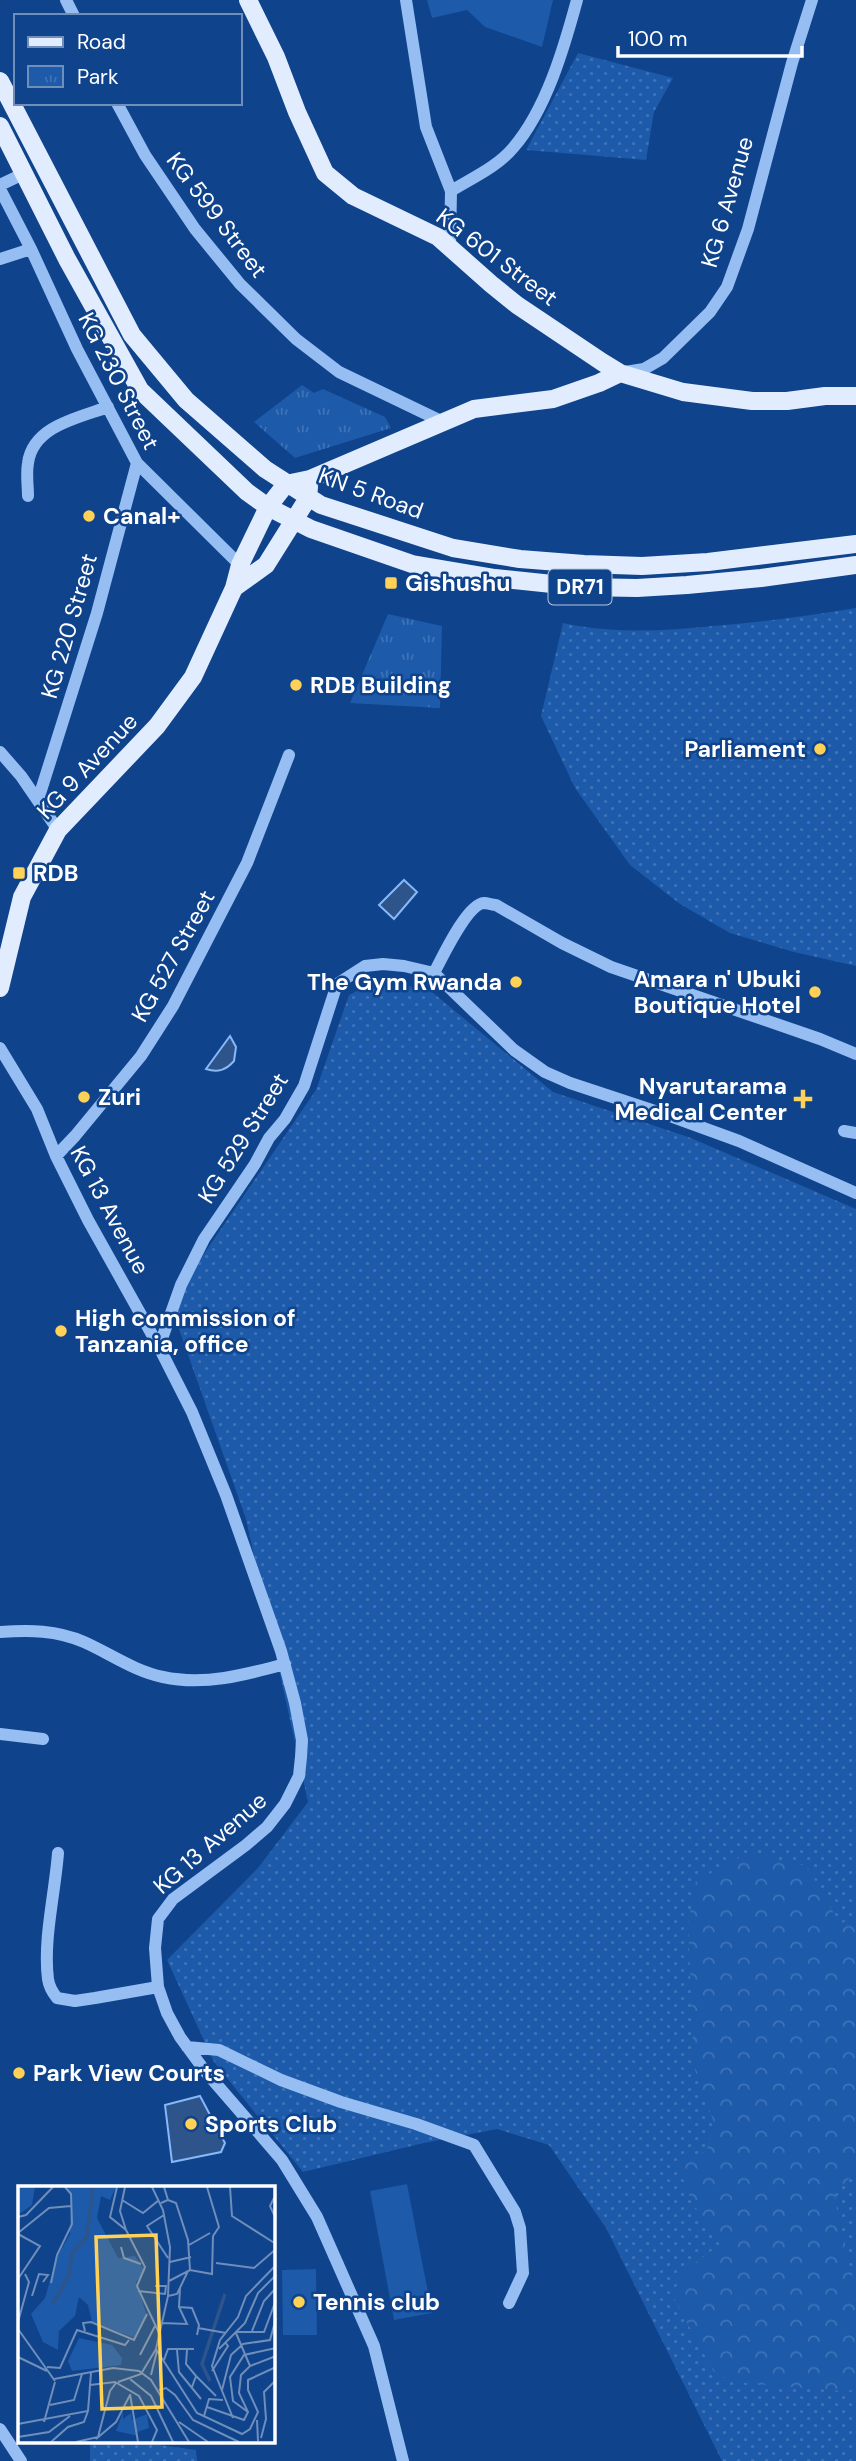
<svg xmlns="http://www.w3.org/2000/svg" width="856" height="2461" font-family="'DM Sans',sans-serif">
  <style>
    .grass { fill: url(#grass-dots) }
    .forest { fill: url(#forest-crowns) }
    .park { fill: url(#park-tufts) }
    .pitch { fill: #1d5aaa }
    .water { fill: #2d548b; stroke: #87b8f7; stroke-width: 2 }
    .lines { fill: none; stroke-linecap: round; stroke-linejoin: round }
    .minor { stroke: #96bef3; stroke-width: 12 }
    .major { stroke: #e1ecff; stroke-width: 18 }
    .poi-dot { fill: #ffd257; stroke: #0f438c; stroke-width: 2.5 }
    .labels { text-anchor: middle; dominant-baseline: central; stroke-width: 5; stroke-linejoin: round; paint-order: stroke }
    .shield { fill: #0f438c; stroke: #b7c7dc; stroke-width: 2 }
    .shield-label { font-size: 21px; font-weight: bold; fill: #fff }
    .street-label { font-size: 23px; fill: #fff; stroke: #0f438c }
    .poi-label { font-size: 23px; font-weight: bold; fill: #fff; stroke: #0f438c; text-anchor: start }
    .inset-river { fill: none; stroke: #2d548b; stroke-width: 3.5 }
    .inset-road { fill: none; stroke: #6f8eba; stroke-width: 2 }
    .view { fill: #ffd257; fill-opacity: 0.15; stroke: #ffd257; stroke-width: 3.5 }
    .inset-edge { fill: none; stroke: #fff; stroke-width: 3.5 }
  </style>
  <defs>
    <pattern id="grass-dots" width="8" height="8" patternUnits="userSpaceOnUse" patternTransform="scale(1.75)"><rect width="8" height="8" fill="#1d5aaa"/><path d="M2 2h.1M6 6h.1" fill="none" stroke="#3f73b7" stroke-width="1.8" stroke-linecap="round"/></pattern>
    <pattern id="forest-crowns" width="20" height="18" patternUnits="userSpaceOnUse" patternTransform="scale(1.75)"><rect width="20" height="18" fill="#1d5aaa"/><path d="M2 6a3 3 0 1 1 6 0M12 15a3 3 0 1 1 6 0" fill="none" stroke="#3f73b7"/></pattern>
    <pattern id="park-tufts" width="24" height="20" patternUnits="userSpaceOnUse" patternTransform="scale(1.75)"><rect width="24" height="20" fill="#1d5aaa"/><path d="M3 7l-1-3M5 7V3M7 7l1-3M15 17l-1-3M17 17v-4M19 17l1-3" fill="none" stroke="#3f73b7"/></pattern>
  </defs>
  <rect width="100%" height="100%" fill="#0f438c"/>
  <path class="grass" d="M578 53 673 78 654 112 646 160 526 150Z
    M856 608V966L794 952 730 933 680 904 630 865 575 788 541 716 563 623C613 634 662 631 713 626 761 622 808 616 856 608Z
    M381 979 432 992 553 1092 691 1138 856 1209V2461H722L606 2228 549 2145 497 2129 424 2143 303 2172 214 2062 167 1960 258 1868 308 1802 246 1519 174 1315 197 1264 316 1090 349 995Z
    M90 2442H138L196 2450 197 2461H90Z"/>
  <path class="forest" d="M748 1853 807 1866 840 1924 856 1916V2085L854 2088H856V2171L835 2194 838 2219 856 2289V2390L841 2391 733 2382 714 2372 672 2295 684 2271 722 2243 692 2203 677 2162 707 2151 713 2120 694 2067 688 1923 696 1881Z"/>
  <path class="park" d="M302 385 314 393 323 389 385 417 391 428 295 458 254 422Z
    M388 614 442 626 440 708 350 703Z"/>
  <path class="pitch" d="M427 0H553L542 47 485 27 467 10 432 18Z
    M407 2184 432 2313 394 2320 370 2191Z
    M316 2269 317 2335H283L282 2270Z"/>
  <path class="water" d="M404 880 417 892 394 919 379 905Z
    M230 1036 236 1047 234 1061C226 1070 218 1073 206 1069Z
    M200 2096 225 2143 221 2152 172 2162 165 2105Z"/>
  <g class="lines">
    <path class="minor" d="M66 0 74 16
      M406 0 426 127 451 191 450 246
      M117 103 145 155 195 229 240 284 296 339 339 372 443 422
      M0 185 23 174
      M0 189 31 249 77 349 137 463 240 565
      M451 191C472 178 497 167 513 148 546 110 564 48 577 0
      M0 259 31 249
      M625 372 644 369 663 358 710 312 727 287 748 229 792 63 812 0
      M28 496C28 486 26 474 28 463 33 426 78 418 108 407
      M0 752 21 776 58 830
      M38 800 97 613 137 463
      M434 973C442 958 467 904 484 903 488 903 492 905 496 905L562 943 611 967 820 1039 856 1054
      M0 1048 37 1109 56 1156 88 1220 159 1347 192 1412 226 1495 281 1651 295 1703 302 1740 301 1757 299 1776 285 1804 267 1827 246 1845 173 1899 158 1919 155 1948 158 1987 167 2013 180 2037 205 2071 282 2160 317 2217 374 2346 403 2461
      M844 1131 856 1133
      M56 1156 75 1136 141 1056 173 1006 247 863 289 755
      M159 1347 181 1285 204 1239 255 1164 269 1138 285 1119 304 1086 337 984 365 966 383 964 404 966 434 973 514 1050 545 1072 570 1083 673 1117 739 1141 856 1193
      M0 1632C30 1630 56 1630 84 1642 111 1654 134 1671 163 1677 204 1686 245 1675 285 1664
      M0 1734 43 1739
      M58 1853C55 1893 43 1940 48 1979 49 1987 53 1993 57 1998L75 2001 95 1998 158 1987
      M187 2047 219 2050 281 2080 341 2102 416 2124 474 2145 515 2212 520 2228 523 2273 509 2303
      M0 2429 21 2461"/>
    <path class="major" d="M248 0 276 57 297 112 325 173 353 196 438 237 491 284 517 305 602 362 620 373 683 392 752 401H787L825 396H856
      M0 81 132 335 186 400 265 469 321 505 453 548 520 559 584 564 642 566 708 562 856 544
      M0 126 67 259 140 390 247 492 268 507 311 529 412 564 495 578 581 587 637 588 687 585 761 578 856 565
      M234 588 266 565 308 498 309 487
      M0 988 22 897 58 830 157 726 193 677 234 588 240 565 268 507 286 484 310 479 474 409 553 399 599 383 620 373"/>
  </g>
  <g class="poi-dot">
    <circle cx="89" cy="516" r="7"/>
    <rect x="384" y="576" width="14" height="14" rx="3.5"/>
    <circle cx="296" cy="685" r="7"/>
    <circle cx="820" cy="749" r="7"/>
    <rect x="12" y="866" width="14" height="14" rx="3.5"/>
    <circle cx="516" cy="982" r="7"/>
    <circle cx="815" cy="992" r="7"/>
    <circle cx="84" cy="1097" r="7"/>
    <path d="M799.5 1088.5h7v7h7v7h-7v7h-7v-7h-7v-7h7z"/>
    <circle cx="61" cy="1331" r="7"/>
    <circle cx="19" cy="2073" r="7"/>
    <circle cx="191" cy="2124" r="7"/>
    <circle cx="299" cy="2302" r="7"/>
  </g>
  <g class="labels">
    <rect class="shield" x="548.5" y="569.5" width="63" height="35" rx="5"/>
    <g class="shield-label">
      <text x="580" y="587">DR71</text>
    </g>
    <g class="street-label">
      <text transform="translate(727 202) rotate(-74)">KG 6 Avenue</text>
      <text transform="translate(217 215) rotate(53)">KG 599 Street</text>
      <text transform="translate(497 257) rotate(37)">KG 601 Street</text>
      <text transform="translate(119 381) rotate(63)">KG 230 Street</text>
      <text transform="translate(371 493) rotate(20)">KN 5 Road</text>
      <text transform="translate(69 626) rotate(-74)">KG 220 Street</text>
      <text transform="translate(87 766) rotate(-47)">KG 9 Avenue</text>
      <text transform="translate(173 956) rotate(-61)">KG 527 Street</text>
      <text transform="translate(243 1138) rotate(-58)">KG 529 Street</text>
      <text transform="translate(110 1210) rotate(62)">KG 13 Avenue</text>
      <text transform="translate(210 1843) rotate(-41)">KG 13 Avenue</text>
    </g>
    <g class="poi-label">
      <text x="103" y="516">Canal+</text>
      <text x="405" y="583">Gishushu</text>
      <text x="310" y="685">RDB Building</text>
      <text x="806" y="749" text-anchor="end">Parliament</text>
      <text x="33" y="873">RDB</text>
      <text x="801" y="979" text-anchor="end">Amara n' Ubuki<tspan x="801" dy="26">Boutique Hotel</tspan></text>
      <text x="502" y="982" text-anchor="end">The Gym Rwanda</text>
      <text x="787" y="1086" text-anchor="end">Nyarutarama<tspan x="787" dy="26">Medical Center</tspan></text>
      <text x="98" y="1097">Zuri</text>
      <text x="75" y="1318">High commission of<tspan x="75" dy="26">Tanzania, office</tspan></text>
      <text x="33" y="2073">Park View Courts</text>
      <text x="205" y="2124">Sports Club</text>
      <text x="313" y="2302">Tennis club</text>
    </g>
  </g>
  <g transform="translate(18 2186)">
    <rect width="257" height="257" fill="#0f438c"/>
    <path d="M0 1H17L14 19 0 29ZM49 1H98L92 14 83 10 79 32 100 72 117 70 127 85 118 96 129 130 117 152 74 136 70 119 61 111 57 130 41 145 40 164 25 156 13 128 27 112 39 71 52 48 53 9ZM61 152 94 159 104 172 103 179 54 185 50 175ZM105 226V233L113 227 114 234 129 228 131 242 119 246 120 250 98 245Z" fill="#1d5aaa"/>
    <path d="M65 56H71L78 72 74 57H88L91 91 74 89 75 77 70 83 56 85 55 68Z" fill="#1d5aaa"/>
    <path class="inset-river" d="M35 118 51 89 54 68 69 50 75 1M192 195 184 178 207 108"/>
    <path class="inset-road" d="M99 1 92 31 108 44 127 81 119 100 142 149M107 1 102 25 108 44M212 1 214 30 258 58M258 8 252 20 258 33M104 14 125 27 141 14M150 14 158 17 170 54 172 84M143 17 150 14 146 1M146 29 129 40 150 72M0 31 8 29 35 1M0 47 31 22 53 20M0 48 22 60 0 93M171 59 192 47M103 61 106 72 123 78M152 76 173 71M198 77 236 82 258 63M151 95 172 84 194 88 195 50 201 41 189 1M33 97 39 69 54 38 53 8 47 1M120 105 147 108 148 100H137M14 110 21 88 30 89 25 96M150 110 159 108 170 85M161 121 174 122 181 139 179 149M0 136 11 96 7 88M144 137 169 138 161 121 162 102M180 142 208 147M0 143 37 195M67 145 65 137 73 136 116 154 129 128M234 145 246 115 258 102M219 146H246L258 114M218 147 232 180M138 163 179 227 224 248 232 243 240 226 230 204V194L258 181M201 163 227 137 240 107 258 89M159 164 161 186 183 213M169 164 168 178 178 190 174 201M122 169 137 140M0 171 29 185M146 174 150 163H176M29 181 42 182 59 144 107 159 111 154M194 185 210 160 207 156M133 189 139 165M178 190 198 210M36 193 95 182 121 185 133 194 171 256M112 193 133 210 155 256M100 196 123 188 138 163 150 110 152 61 145 24 134 1M72 199 97 196 121 210 139 244 134 256M141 204 148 202 157 209 175 234 221 256M204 204 213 169 225 158 252 154 258 132M112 208 120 256M32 219 56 214 64 188M189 221 226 234 230 226 221 207 223 189 232 180 258 170M230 226 215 215 212 191 226 169 258 162M186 230 191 213 205 214M215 232 194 180 202 154 220 131 228 110 258 79M239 234 240 255M26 236 37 196M161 236 190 256M0 238 70 225 73 187M0 251 31 246 52 230M243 252 248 233 246 206 258 194M78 253 98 236 112 209M33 256 50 241 66 236 70 225M58 256 80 251 92 205 98 197"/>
    <path class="view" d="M138 49 144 221 84 223 78 51Z"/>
    <rect width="257" height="257" class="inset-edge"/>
  </g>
  <rect x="14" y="14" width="228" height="91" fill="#0f438c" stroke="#6f8eba" stroke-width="2"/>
  <rect x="28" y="37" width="35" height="10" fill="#e1ecff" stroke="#6f8eba" stroke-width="2"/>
  <text x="77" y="49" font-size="21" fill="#ffffff">Road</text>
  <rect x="28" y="66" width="35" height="21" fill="url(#park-tufts)" stroke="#6f8eba" stroke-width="2"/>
  <text x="77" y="84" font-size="21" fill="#ffffff">Park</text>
  <path d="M618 46v10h184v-10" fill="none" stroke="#ffffff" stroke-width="3.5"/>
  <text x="628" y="46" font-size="21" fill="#ffffff" stroke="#0f438c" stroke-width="5" paint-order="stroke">100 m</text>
</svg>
